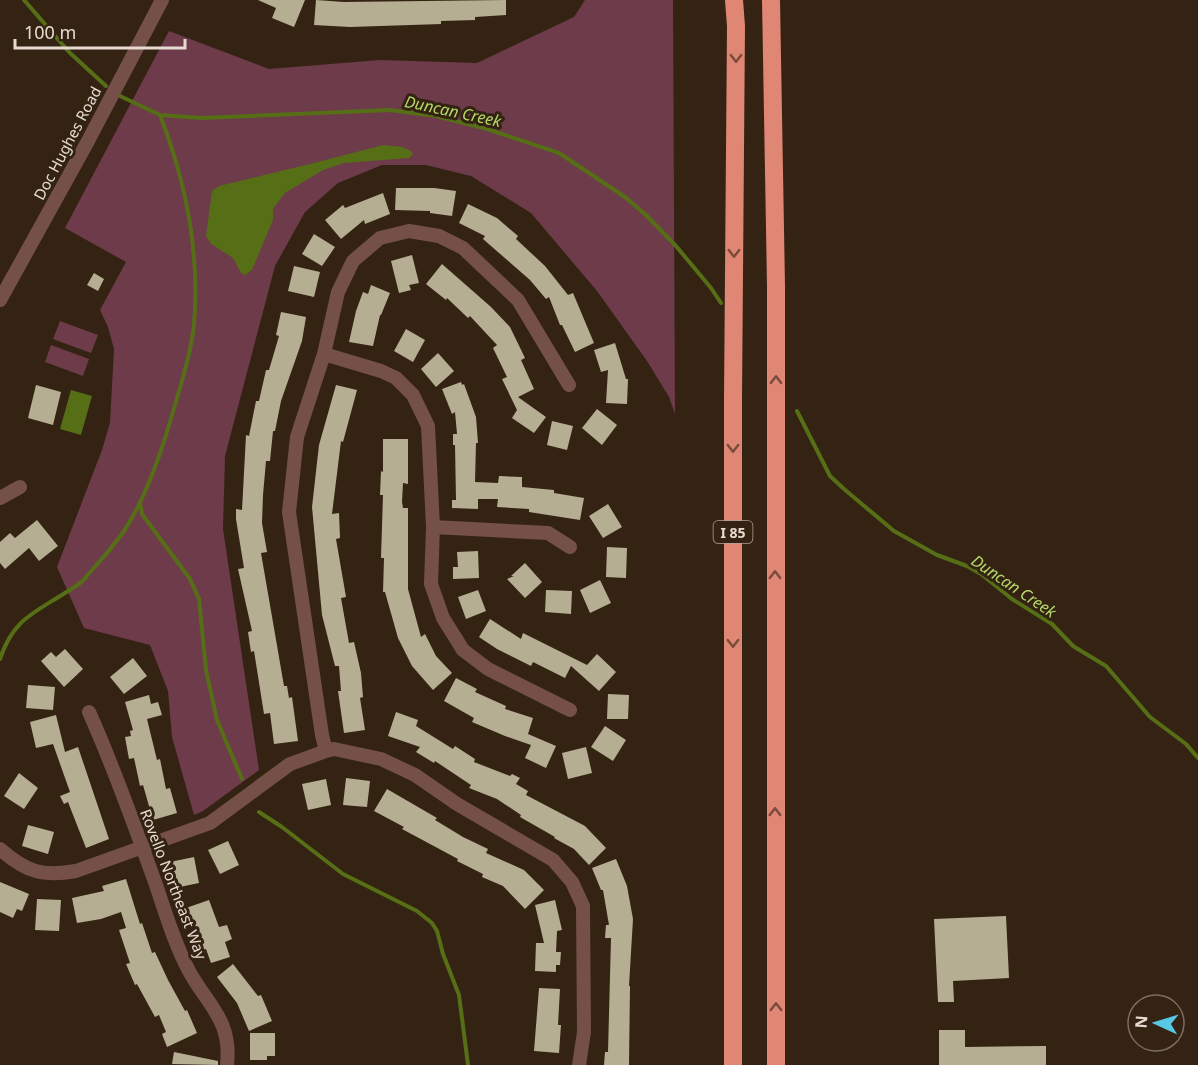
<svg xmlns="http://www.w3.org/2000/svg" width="1198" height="1065" font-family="'Noto Sans',sans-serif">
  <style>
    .green { fill: #6d3b4a }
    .water { fill: #566e16 }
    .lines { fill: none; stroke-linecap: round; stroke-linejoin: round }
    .stream { stroke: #566e16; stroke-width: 4 }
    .building { fill: #b5ae93 }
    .minor { stroke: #755049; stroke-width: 14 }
    .motorway { stroke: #e08674; stroke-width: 18 }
    .oneway { stroke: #794b3a }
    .labels { text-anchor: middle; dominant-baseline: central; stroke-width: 6; stroke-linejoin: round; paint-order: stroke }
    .shield { fill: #342313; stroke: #b1a498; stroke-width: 1.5 }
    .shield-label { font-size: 14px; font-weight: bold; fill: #e7dbd1 }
    .street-label { font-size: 15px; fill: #e7dbd1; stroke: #342313 }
    .water-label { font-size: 16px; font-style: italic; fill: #b3d768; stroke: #342313 }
  </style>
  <rect width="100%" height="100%" fill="#342313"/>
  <path class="green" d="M585 0H673L675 414 669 397 647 361 597 291 531 213 471 176 426 165H382L338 183 305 212 275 266 225 456 223 529 259 770 203 811 194 815 172 737 168 691 150 645 84 628 57 567 102 450 110 423 114 349 108 327 100 310 126 262 65 228 169 31 269 69 380 60 477 63 574 17Z
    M60 321 98 335 91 353 53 339Z
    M51 345 89 359 83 376 45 362Z"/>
  <path class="water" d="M383 145 403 147 411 151 413 154 409 158 344 163 323 170 285 193 273 209V220L252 270 245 275 241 273 233 258 211 244 206 236 212 191 219 186 314 163Z
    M71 390 92 396 81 435 60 429Z"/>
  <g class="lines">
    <path class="stream" d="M24 0 69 52 106 86
      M120 96 160 115 201 118 390 110 436 116 487 129 559 153 625 197 646 215 676 246 711 288 721 303
      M797 411 830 476 844 489 894 531 937 555 967 566 981 574 1012 599 1052 624 1073 646 1106 666 1150 717 1186 744 1198 758
      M140 503 142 514 190 579 199 599 206 670 217 720 242 779
      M0 659C13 620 32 614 65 593 73 588 81 584 86 577 99 562 113 547 124 531 145 499 159 459 170 422 179 391 190 358 194 325 200 253 186 182 160 115
      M259 812 282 827 343 874 417 911 432 923 437 931 443 954 459 995 468 1065"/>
  </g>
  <path class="building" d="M258 0H305L294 27 272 18 276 8Z
    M316 0 344 2 506 0V15L475 17V20L441 21V24L350 27 314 25Z
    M396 188H434L456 191 452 216 430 213V211L395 210Z
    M383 193 390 214 365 224 364 220 341 239 325 220 343 205 345 208Z
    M468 204 497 218 518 236 516 239 545 266 568 295 573 293 594 343 575 352 562 325H560L549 297 546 299 530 280 483 239 485 236 459 223Z
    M314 234 335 247 322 266 302 254Z
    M412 255 419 283 409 285 411 290 399 293 391 261Z
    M442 264 491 307 510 327 525 358 521 360 534 389 518 397 546 417 534 433 512 418 517 410 502 379 507 377 493 348 497 345 470 316 468 318 447 298 446 300 426 284Z
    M294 266 320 272 314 297 288 291Z
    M94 273 104 279 98 291 87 285Z
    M371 285 390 293 381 315H380L373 346 349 342 356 311 363 292 368 294Z
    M281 312 306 317 302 341 281 401 275 431H273L270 461H266L263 495 262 523 267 552 261 553 284 686H287L289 698 292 697 298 741 274 744 270 713 264 714 254 651 251 652 248 632 252 631 238 569 244 568 236 519V509L242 510 246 435 249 436 256 401H259L266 370H269L279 336 276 335Z
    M406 329 425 340 413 362 394 351Z
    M615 343 626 379H628L627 404 606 403 608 370 601 372 594 350Z
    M438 353 454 371 436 387 421 369Z
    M461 382 462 385 464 384 476 417 478 443H476L475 482 498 483 499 476 522 477V487L554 490V493L584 498 580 520 529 512V509L497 507 498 499H478V509L452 508V500H456L455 445H453V434H457L455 412 452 414 442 389Z
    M36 385 61 392 53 425 28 418Z
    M336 385 357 390 343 442 341 441 332 514 339 513 340 538 336 539 346 597 341 598 349 643 354 642 361 673 363 697 360 698 365 730 344 733 338 691H341L339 666H335L322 615 312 507 319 445Z
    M597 409 617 425 602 445 582 428Z
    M552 421 573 426 567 450 547 445Z
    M383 439H408V484L403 483 402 502 403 508H408V589L421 637 425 634 436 656 452 673 433 690 412 666 398 638 385 592H383L384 558H381L383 495H380L381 471 383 472Z
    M608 504 622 527 603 538 589 516Z
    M37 520 58 546 39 561 29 548 5 569 0 563V542L10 533 15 538Z
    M607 547 627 548 626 578 606 577Z
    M478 551 479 578 453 579V567H458L457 552Z
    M525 563 542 582 525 598 507 579 514 576H511Z
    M600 580 611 603 590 613 580 590Z
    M478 590 486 611 466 619 458 597Z
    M546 590 572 591 571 614 545 612Z
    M490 619 521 639 523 633 587 665 597 654 616 672 599 691 571 666 565 678 533 662 531 666 497 649 479 637Z
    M65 649 83 669 64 687 41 661 51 652 56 657Z
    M133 658 147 676 124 694 110 677Z
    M456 678 477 689 475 692 506 706 505 709 533 718 528 734 556 746 546 768 525 758 531 745 505 736 472 722 474 718 444 701Z
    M28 685 55 687 53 710 26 708Z
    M608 694 629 695 628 719H607Z
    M149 695 151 704 158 702 162 715 147 719 157 760 160 759 166 789 170 788 177 813 153 820 143 785 140 786 134 758 129 759 125 737 131 736 130 731 133 730 125 702Z
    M396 712 418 720 416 726 453 749 455 746 475 759 474 762 510 776 512 774 520 778 516 784 528 791 526 795 585 826 606 848 589 865 574 849 554 838 555 837 520 817 521 815 497 799 469 788 471 785 435 761 434 763 416 752 420 747 388 736Z
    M56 715 65 752 78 747 109 839 86 848 68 802 64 804 60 796 70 792 53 744 36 748 30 722Z
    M605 726 626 740 613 761 591 747Z
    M586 747 592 773 568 779 562 753Z
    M19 773 38 788 24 809 4 796Z
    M346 778 370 781 367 807 343 805Z
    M326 779 331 805 308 810 302 784Z
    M387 789 437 818 435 820 463 837 488 849 486 853 524 870 544 890 525 909 503 886 482 877 483 874 457 861 458 859 402 829 404 827 374 811Z
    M28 825 54 832 48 854 22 846Z
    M228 841 239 865 220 874 208 850Z
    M194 857 199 883 175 888 170 862Z
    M616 859 627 886 633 919 629 986H630L629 1065H604L605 1052H608L611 938H605L606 925H609L603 890H601L592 868Z
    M126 879 140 924 142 923 152 953 155 952 168 980 185 1011 187 1010 197 1033 167 1047 162 1034 166 1032 159 1015 155 1017 137 984 135 985 126 964 130 963 119 930 126 928 121 912 101 919 77 923 72 898 104 891 102 886Z
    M0 882 29 894 22 911 17 909 13 918 0 912Z
    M37 899 61 900 59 931 35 930Z
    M209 900 219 927 227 925 232 939 225 942 230 957 211 963 206 949 200 951 186 908Z
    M555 900 562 930 557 931 556 952H561L560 965H556V972L535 971 536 943H544L535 905Z
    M1006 916 1009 978 953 981 954 1002H938L934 919Z
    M233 964 258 996 261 995 272 1021 249 1031 237 1003 217 977Z
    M539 988 560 989 558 1025H561L559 1053 534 1051Z
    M939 1030H965V1047L1046 1046V1065H939Z
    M250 1033H275V1056H267V1060H250Z
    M174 1052 218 1061V1065L172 1064Z"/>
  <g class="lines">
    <path class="minor" d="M0 300 88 141 162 0
      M324 354 381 371 396 378 413 395 428 426 433 527 548 533 570 547
      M0 498 20 487
      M433 527 431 584 443 618 463 650 488 669 570 710
      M89 712C114 767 134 825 155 882 165 911 174 943 189 971 208 1006 232 1020 227 1065
      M326 751 334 749 381 759 415 775 457 804 553 860 572 882 583 906 584 1032 579 1065
      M0 849C26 872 43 877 76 871L210 823 290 764 326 751 322 735 289 512 297 437 324 354 338 292 353 261 380 238 409 231 439 236 463 248 518 300 569 385"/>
    <path class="motorway" d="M771 0 776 286V1065
      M733 1065V399L736 26 734 0"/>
  </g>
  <defs><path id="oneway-chevron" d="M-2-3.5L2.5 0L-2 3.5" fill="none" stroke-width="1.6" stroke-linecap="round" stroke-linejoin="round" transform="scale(1.5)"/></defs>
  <g class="oneway">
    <use href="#oneway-chevron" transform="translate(736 58) rotate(90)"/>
    <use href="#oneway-chevron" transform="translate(734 253) rotate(90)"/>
    <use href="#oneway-chevron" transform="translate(776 380) rotate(-90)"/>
    <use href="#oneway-chevron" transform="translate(733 448) rotate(90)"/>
    <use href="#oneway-chevron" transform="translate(775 575) rotate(-90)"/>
    <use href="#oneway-chevron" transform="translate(733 643) rotate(90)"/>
    <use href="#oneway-chevron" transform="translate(775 812) rotate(-90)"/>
    <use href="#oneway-chevron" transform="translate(776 1007) rotate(-90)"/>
  </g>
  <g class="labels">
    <rect class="shield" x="713.5" y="521" width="39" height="22" rx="4.5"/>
    <g class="shield-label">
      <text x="733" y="532">I 85</text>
    </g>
    <g class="street-label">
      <text transform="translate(67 143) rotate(-62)">Doc Hughes Road</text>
      <text transform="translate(174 884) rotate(69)">Rovello Northeast Way</text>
    </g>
    <g class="water-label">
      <text transform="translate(453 111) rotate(12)">Duncan Creek</text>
      <text transform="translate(1014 586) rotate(34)">Duncan Creek</text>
    </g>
  </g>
  <g transform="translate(1156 1023) rotate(274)"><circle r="28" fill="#342313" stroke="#7c6d5f" stroke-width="1.5"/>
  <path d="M0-4.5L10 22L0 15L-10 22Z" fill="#59c8e4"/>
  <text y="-9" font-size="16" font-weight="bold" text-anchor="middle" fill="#e7dbd1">N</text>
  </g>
  <path d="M15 39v9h170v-9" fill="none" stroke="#e7dbd1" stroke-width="3"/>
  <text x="24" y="39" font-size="18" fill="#e7dbd1" stroke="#342313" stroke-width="4.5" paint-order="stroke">100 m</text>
</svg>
